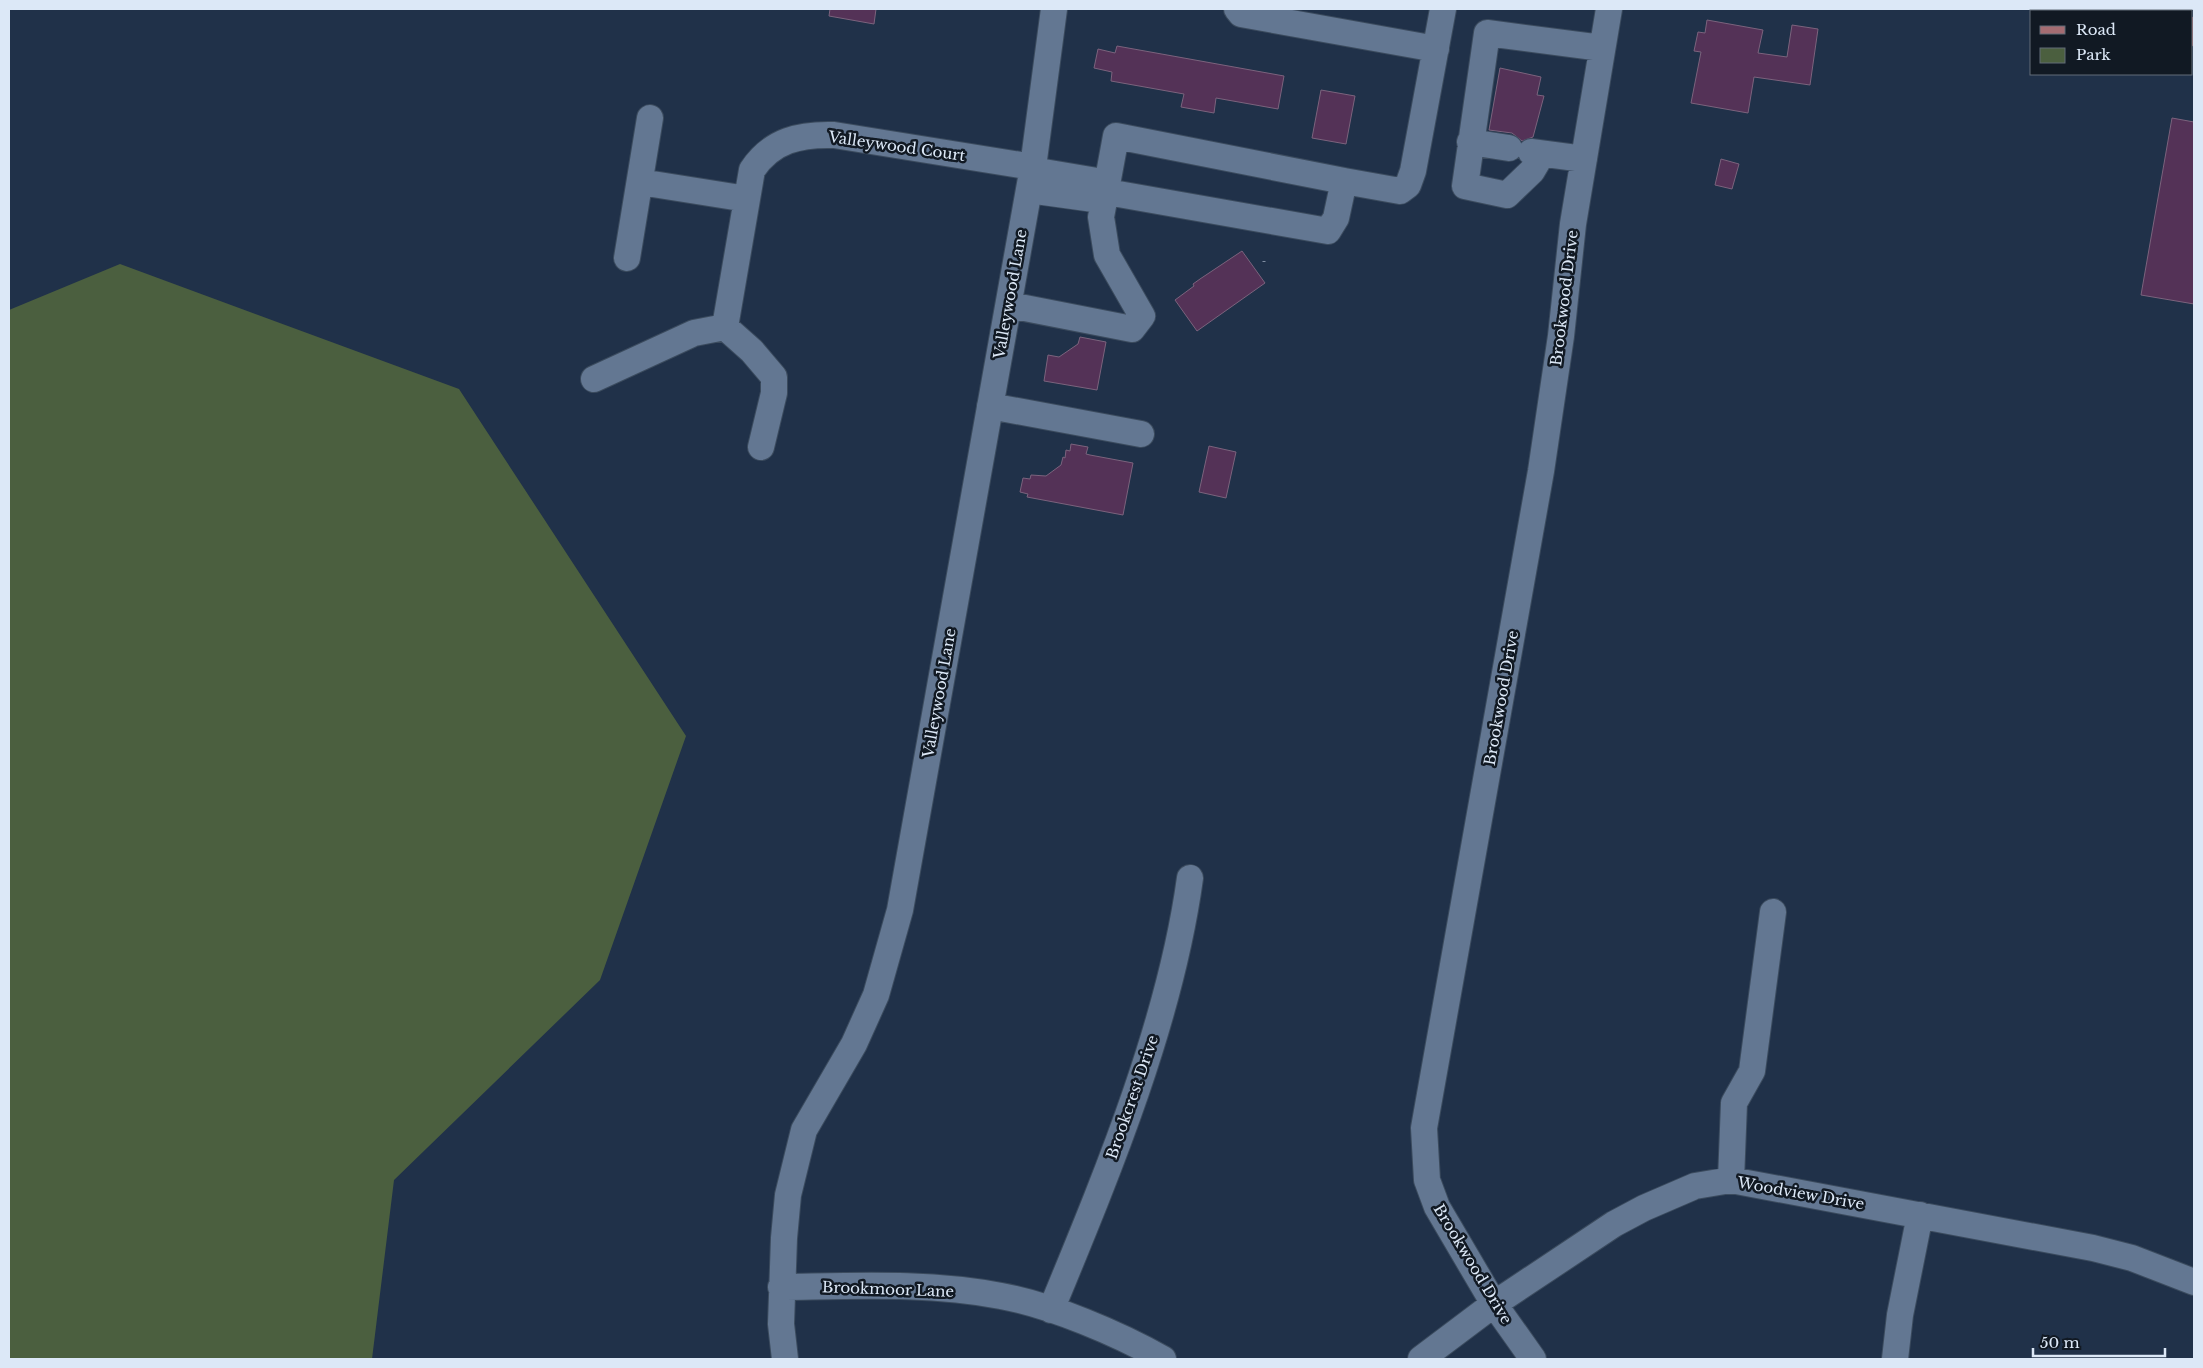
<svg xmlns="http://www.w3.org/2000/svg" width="2203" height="1368" font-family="'Libre Baskerville',serif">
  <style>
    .green { fill: #4b5f3f }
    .building { fill: #543257; stroke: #7b637d }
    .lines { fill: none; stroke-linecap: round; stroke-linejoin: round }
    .minor-casing { stroke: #3b4b5e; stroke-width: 28 }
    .major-casing { stroke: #3b4b5e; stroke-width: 29 }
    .path { stroke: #808ea2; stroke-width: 3; stroke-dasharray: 1 4; stroke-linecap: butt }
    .minor { stroke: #637792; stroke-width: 26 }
    .major { stroke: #a46c72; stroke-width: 28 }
    .labels { text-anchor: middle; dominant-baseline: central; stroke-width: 5; stroke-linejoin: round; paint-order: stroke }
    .street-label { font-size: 15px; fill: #dce8f7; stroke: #111923 }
  </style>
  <rect width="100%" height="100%" fill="#203149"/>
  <path class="green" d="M120 264 459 389 686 736 600 980 394 1180 372 1359H9V310Z"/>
  <path class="building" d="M830 9H876L874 24 829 16Z
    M1707 20 1763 30 1758 53 1787 57 1792 25 1818 29 1810 85 1754 77 1748 113 1691 103 1701 52 1694 51 1698 32 1705 33Z
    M1117 46 1284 76 1278 109 1216 98 1214 113 1181 107 1184 94 1111 81 1112 72 1094 68 1098 49 1115 53Z
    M1500 68 1541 77 1537 95 1544 96 1533 137 1522 141 1512 133 1489 130Z
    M1321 90 1355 96 1346 144 1312 138Z
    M2172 118 2194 122V304L2141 295Z
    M1721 159 1739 164 1732 189 1715 185Z
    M1242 251 1265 283 1197 331 1175 300 1194 286 1193 284 1200 279Z
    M1080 337 1106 342 1097 390 1044 381 1048 355 1059 357 1078 344Z
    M1071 444 1088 447 1086 454 1090 455 1133 463 1123 515 1027 497 1028 494 1020 492 1023 478 1030 479 1031 475 1046 476 1061 465 1063 457 1065 458 1066 450 1070 451Z
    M1209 446 1236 452 1226 498 1199 492Z"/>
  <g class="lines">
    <defs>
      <path id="minor" d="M1237 9 1241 14 1436 49
        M1470 142 1509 148
        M1531 152 1584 159
        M1542 154 1532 171 1507 195 1465 186 1487 33 1602 48
        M640 182 747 199
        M1029 190 1094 199 1107 192 1097 181 1032 170
        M1107 192 1328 231 1336 218 1344 181 1400 191 1408 185 1413 171 1443 9
        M627 258 650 118
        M1009 305 1132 329 1142 316 1107 255 1101 217 1116 136 1344 181
        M725 327 752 170C772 140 800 134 834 135L1033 167
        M725 327 752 351 774 377V393L761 447
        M594 379 694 333 725 327
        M990 406 1141 434
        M1731 1180 1734 1103 1752 1071 1773 912
        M781 1287C854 1286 929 1282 1001 1296 1051 1305 1119 1334 1163 1359
        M1051 1310C1107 1174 1170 1024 1190 878
        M785 1359 781 1324 784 1238 788 1195 804 1130 854 1044 876 995 900 910 1033 167 1054 9
        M1421 1359 1494 1304 1614 1224 1644 1208 1695 1186 1731 1180 2093 1248 2132 1258 2194 1282
        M1533 1359 1494 1304 1437 1207 1427 1180 1424 1128 1541 471 1561 336 1573 224 1609 9
        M1895 1359 1900 1315 1920 1215"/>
      <path id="major" d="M2066 9 2080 11
        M2192 31 2194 32"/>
    </defs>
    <use href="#minor" class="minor-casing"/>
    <use href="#major" class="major-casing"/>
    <path class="path" d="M1264 262V258"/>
    <use href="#minor" class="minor"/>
    <use href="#major" class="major"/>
  </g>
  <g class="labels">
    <g class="street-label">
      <text transform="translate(897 146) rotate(8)">Valleywood Court</text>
      <text transform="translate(1010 294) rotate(-80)">Valleywood Lane</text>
      <text transform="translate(1564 298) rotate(-83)">Brookwood Drive</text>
      <text transform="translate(939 693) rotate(-80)">Valleywood Lane</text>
      <text transform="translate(1501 698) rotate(-80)">Brookwood Drive</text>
      <text transform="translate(1132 1097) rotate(-71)">Brookcrest Drive</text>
      <text transform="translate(1801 1193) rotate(10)">Woodview Drive</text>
      <text transform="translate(1473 1264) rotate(59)">Brookwood Drive</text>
      <text transform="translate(888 1289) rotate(2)">Brookmoor Lane</text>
    </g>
  </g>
  <rect width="2203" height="1368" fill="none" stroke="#dce8f7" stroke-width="20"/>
  <rect x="2030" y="10" width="162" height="65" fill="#111923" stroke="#626c78"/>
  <rect x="2040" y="26" width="25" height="8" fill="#a46c72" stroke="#626c78"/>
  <text x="2076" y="35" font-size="15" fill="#dce8f7">Road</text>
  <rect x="2040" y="48" width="25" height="15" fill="#4b5f3f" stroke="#626c78"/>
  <text x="2076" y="60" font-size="15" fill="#dce8f7">Park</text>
  <path d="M2033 1348v8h132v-8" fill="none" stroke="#dce8f7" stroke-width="2.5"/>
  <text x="2040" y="1348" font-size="15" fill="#dce8f7" stroke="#111923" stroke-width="4" paint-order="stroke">50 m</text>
</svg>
